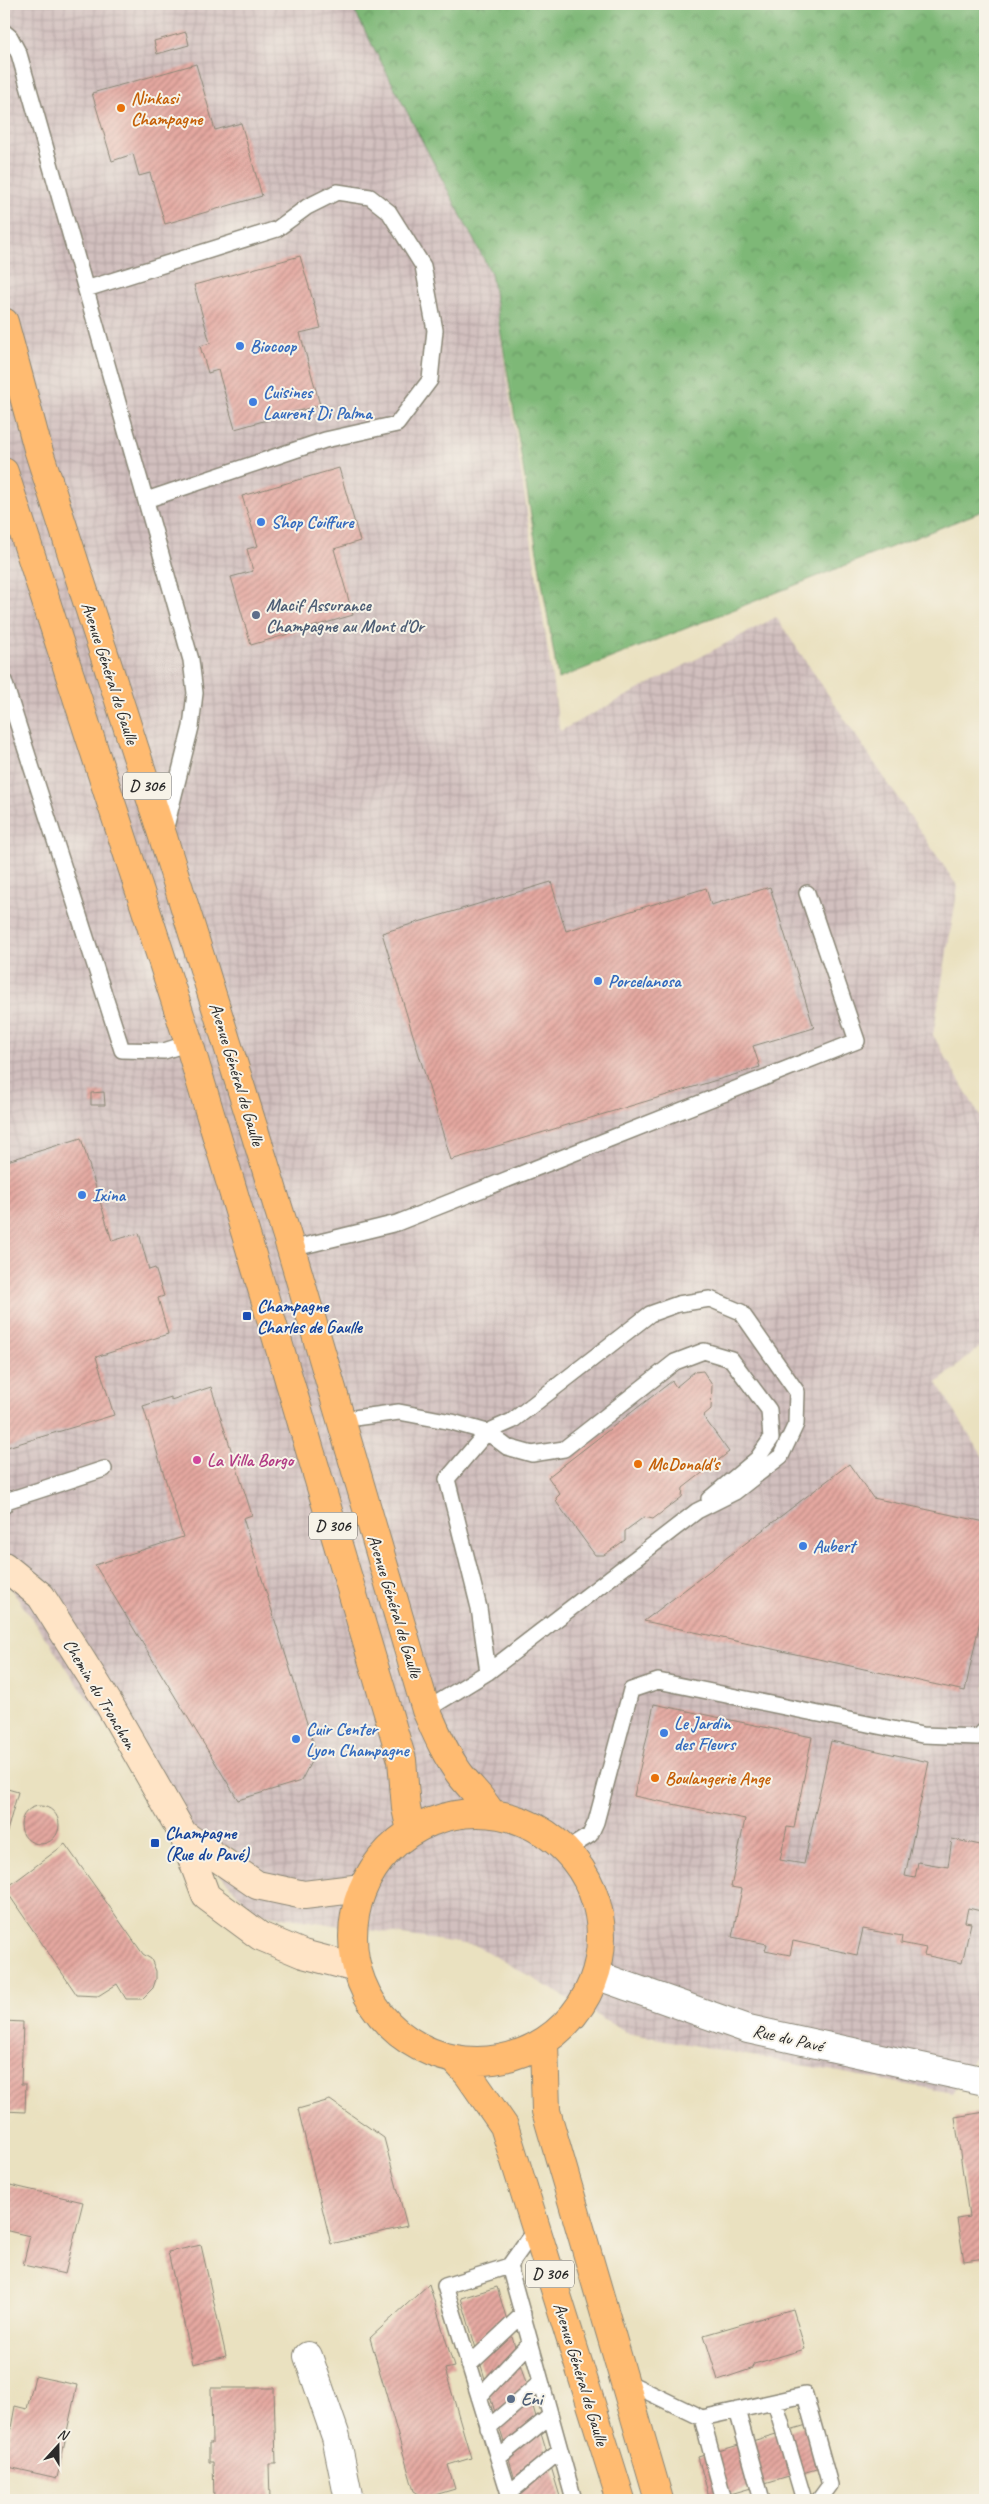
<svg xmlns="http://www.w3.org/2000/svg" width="989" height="2504" font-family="Caveat,sans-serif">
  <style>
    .industrial { fill: url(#industrial-grid) }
    .forest { fill: url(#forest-crowns); stroke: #547251 }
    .building { fill: url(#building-hatch) }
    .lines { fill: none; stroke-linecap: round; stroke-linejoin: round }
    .lane-casing { stroke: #8a8676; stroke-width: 18 }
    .street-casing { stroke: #8a8676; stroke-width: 30 }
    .secondary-casing { stroke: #8a8676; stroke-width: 30 }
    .primary-casing { stroke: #8a8676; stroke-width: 30 }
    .lane { stroke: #fff; stroke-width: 15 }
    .street { stroke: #fff; stroke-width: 28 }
    .secondary { stroke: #ffe4c6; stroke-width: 28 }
    .primary { stroke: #ffbb71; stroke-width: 28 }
    .food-dot { fill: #e8710a; stroke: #f7f3e8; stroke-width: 2 }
    .shop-dot { fill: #3f7fe0; stroke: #f7f3e8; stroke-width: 2 }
    .service-dot { fill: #5c6f8a; stroke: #f7f3e8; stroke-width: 2 }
    .transit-dot { fill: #1a4fb4; stroke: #f7f3e8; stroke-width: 2 }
    .hotel-dot { fill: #d1479c; stroke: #f7f3e8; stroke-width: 2 }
    .labels { text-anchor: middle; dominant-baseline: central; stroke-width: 4; stroke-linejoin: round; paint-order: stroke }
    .shield { fill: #f7f3e8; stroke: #686764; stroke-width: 1 }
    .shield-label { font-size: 16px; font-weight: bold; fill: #2b2b2b }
    .food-label { font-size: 18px; font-weight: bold; fill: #c56008; stroke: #f7f3e8; text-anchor: start }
    .shop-label { font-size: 18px; font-weight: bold; fill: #366cbe; stroke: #f7f3e8; text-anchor: start }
    .service-label { font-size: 18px; font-weight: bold; fill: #4e5e75; stroke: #f7f3e8; text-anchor: start }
    .street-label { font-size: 18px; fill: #2b2b2b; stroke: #f7f3e8 }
    .transit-label { font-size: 18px; font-weight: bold; fill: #164399; stroke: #f7f3e8; text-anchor: start }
    .hotel-label { font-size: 18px; font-weight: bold; fill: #b23c85; stroke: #f7f3e8; text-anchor: start }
  </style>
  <defs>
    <pattern id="industrial-grid" width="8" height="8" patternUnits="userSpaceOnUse" patternTransform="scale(1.25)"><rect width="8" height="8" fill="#d1bfbe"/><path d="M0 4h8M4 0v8" fill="none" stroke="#b4a4a3"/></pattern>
    <pattern id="forest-crowns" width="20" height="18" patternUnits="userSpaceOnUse" patternTransform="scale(1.25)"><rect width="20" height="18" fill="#7eb877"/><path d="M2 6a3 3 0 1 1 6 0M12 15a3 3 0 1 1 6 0" fill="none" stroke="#679662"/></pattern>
    <pattern id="building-hatch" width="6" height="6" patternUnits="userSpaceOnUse" patternTransform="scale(1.25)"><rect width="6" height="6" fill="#e5a8a0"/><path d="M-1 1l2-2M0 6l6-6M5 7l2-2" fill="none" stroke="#ba8983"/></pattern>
  </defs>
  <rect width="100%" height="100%" fill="#f7f3e8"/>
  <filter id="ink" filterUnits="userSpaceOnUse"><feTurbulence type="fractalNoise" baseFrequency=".02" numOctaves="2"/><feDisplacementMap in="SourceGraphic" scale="10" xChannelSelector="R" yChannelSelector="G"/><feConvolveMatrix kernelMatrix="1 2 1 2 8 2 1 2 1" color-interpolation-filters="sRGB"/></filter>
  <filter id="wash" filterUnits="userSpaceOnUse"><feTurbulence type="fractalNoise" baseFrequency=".0096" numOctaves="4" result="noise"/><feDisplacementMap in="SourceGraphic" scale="20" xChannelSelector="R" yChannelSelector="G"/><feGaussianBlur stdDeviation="1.12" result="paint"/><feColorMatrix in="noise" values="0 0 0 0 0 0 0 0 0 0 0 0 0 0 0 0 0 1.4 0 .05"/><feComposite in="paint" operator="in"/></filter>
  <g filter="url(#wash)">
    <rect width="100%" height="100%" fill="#eae1c0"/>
    <path class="industrial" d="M4 4H351L491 273 560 731 776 617 958 887 933 1035 985 1125V1343L937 1383 985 1460V2037L953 2093 627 2033 477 1946 255 1913 183 1834 4 1579Z"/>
    <path class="forest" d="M351 4H985V510L558 679 491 273Z"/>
    <g id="blocks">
      <path class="building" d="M186 32 189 45 157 54 154 41Z
        M196 64 215 130 241 123 262 196 165 224 150 173 139 176 133 154 112 161 92 93Z
        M300 256 321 328 300 333 320 405 235 429 218 370 208 373 200 346 210 343 194 285Z
        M339 468 360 541 334 549 353 615 251 645 231 577 253 571 247 549 258 546 242 496Z
        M551 882 566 931 706 888 711 905 770 887 814 1028 753 1046 760 1067 451 1160 382 933Z
        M104 1092 105 1105H91V1093Z
        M81 1138 112 1241 139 1233 149 1270 155 1268 164 1296 158 1298 168 1334 96 1357 114 1415 4 1448V1162Z
        M703 1371 712 1385 711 1409 703 1416 729 1452 683 1488 682 1497 653 1519 644 1517 625 1531V1540L604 1555H595L557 1503 556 1498 560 1494 548 1477 672 1381 676 1387 694 1372Z
        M211 1387 252 1515 243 1518 316 1752 301 1781 238 1800 95 1565 183 1537 143 1406 171 1397V1400Z
        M849 1464 873 1498 985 1522V1597L965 1691 644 1621Z
        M654 1704 812 1737 794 1828 787 1827 780 1860 804 1864 831 1741 929 1762 905 1876 915 1878 918 1862 948 1867 952 1839 985 1846V1890L981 1911 968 1908 965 1922 971 1923 962 1963 924 1955 926 1948 901 1943 902 1936 863 1929 857 1955 793 1941 790 1955 765 1950 767 1944 732 1937 742 1889 731 1887 745 1819 634 1796Z
        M4 1788 18 1792 4 1842Z
        M21 1825a19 19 0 1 1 38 0a19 19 0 1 1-38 0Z
        M65 1844 143 1954 151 1959 156 1971V1979L153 1988 142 1999H126L117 1984 98 1996 77 1995 5 1889Z
        M4 2021 23 2022 21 2084H26L25 2112 4 2111Z
        M330 2100 384 2138 407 2226 331 2244 298 2109Z
        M985 2112V2258L964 2261 957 2219 969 2217 955 2117Z
        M10 2185 83 2202 65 2274 23 2265 30 2236 4 2230V2213Z
        M201 2245 226 2356 193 2364 168 2252Z
        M429 2284 454 2367 445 2369 471 2458 448 2465 455 2489 425 2498 414 2491 370 2338Z
        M497 2287 561 2500H521L461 2298Z
        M793 2309 805 2349 754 2364 751 2369 718 2380 704 2335Z
        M35 2376 77 2385 57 2478 4 2466 15 2406 27 2409Z
        M211 2388H274L276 2464H269L270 2500H214L213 2462H209V2443H212Z
        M817 2422 830 2465 710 2500 698 2457Z"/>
    </g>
  </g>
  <g filter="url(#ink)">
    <use href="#blocks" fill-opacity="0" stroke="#8a8676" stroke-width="1"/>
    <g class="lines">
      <defs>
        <path id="lane" d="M4 32 10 37 19 54 191 660 195 693 191 727 165 831
          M86 289 277 229 307 207 337 192 370 197 389 212 423 266 435 330 430 380 397 424 325 440 146 500
          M4 681 122 1050 164 1051 189 1043
          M291 1249 397 1223 857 1041 807 893
          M339 1420 399 1412 452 1422 487 1432 512 1421 650 1314 678 1304 710 1299 741 1312 797 1392 796 1424 781 1456 735 1492 697 1511 488 1672 426 1710
          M4 1506 6 1501 104 1469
          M488 1672 479 1608 447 1479 487 1432 507 1447 532 1454 564 1449 675 1362 704 1351 731 1359 769 1410 771 1439 757 1459 709 1499
          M566 1850 590 1835 596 1822 631 1690 658 1681 922 1735 978 1737 985 1730
          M536 2228 509 2266 574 2500
          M509 2266 445 2286 511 2500
          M469 2365 523 2314
          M623 2380 702 2418 805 2395 830 2485 819 2500
          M479 2397 530 2343
          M775 2402 804 2500
          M737 2410 762 2500
          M702 2418 724 2500
          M488 2428 541 2382
          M498 2458 550 2416
          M509 2493 560 2451"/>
        <path id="street" d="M596 1975 748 2029 985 2081
          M308 2356 336 2437 349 2500"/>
        <path id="secondary" d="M4 1566 41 1596 109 1704 183 1834 206 1896 260 1936 303 1954 356 1968
          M183 1834 257 1885 304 1895 362 1888"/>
        <path id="primary" d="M4 322 38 449 163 837 291 1249 426 1710C436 1732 445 1754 459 1773 470 1788 481 1796 491 1813
          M4 472 189 1043 402 1760 406 1808 411 1831
          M353 1937a124 124 0 1 1 248 0a124 124 0 1 1-248 0Z
          M544 2042 546 2111 659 2500
          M455 2060 468 2074 504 2126 621 2500"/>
      </defs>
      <use href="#lane" class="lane-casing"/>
      <use href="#street" class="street-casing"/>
      <use href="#secondary" class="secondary-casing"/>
      <use href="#primary" class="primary-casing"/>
      <use href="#lane" class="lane"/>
      <use href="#street" class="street"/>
      <use href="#secondary" class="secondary"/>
      <use href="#primary" class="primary"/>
    </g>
  </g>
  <g class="food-dot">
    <circle cx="121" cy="108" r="5"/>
    <circle cx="638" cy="1464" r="5"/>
    <circle cx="655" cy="1778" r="5"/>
  </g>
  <g class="shop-dot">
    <circle cx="240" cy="346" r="5"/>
    <circle cx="253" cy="402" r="5"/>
    <circle cx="261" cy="522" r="5"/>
    <circle cx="598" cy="981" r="5"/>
    <circle cx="82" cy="1195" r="5"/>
    <circle cx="803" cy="1546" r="5"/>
    <circle cx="664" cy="1733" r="5"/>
    <circle cx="296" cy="1739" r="5"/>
  </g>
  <g class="service-dot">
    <circle cx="256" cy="615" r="5"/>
    <circle cx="511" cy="2399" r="5"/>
  </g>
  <g class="transit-dot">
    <rect x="242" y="1311" width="10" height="10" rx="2.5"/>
    <rect x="150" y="1838" width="10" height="10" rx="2.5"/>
  </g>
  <circle class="hotel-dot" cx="197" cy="1460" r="5"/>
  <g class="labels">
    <g class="shield">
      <rect x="123" y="772.5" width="48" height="27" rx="4"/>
      <rect x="309" y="1512.5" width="48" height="27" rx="4"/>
      <rect x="526" y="2260.5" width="48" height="27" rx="4"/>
    </g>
    <g class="shield-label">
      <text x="147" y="786">D 306</text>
      <text x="333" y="1526">D 306</text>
      <text x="550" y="2274">D 306</text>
    </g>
    <g class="food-label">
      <text x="131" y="98">Ninkasi<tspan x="131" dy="21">Champagne</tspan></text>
      <text x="648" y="1464">McDonald's</text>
      <text x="665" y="1778">Boulangerie Ange</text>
    </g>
    <g class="shop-label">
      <text x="250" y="346">Biocoop</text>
      <text x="263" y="392">Cuisines<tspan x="263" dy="21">Laurent Di Palma</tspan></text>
      <text x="271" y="522">Shop Coiffure</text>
      <text x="608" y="981">Porcelanosa</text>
      <text x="92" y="1195">Ixina</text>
      <text x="813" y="1546">Aubert</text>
      <text x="674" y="1723">Le Jardin<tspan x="674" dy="21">des Fleurs</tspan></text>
      <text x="306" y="1729">Cuir Center<tspan x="306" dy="21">Lyon Champagne</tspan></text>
    </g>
    <g class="service-label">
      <text x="266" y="605">Macif Assurance<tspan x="266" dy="21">Champagne au Mont d'Or</tspan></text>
      <text x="521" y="2399">Eni</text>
    </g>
    <g class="street-label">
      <text transform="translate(110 673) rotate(72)">Avenue Général de Gaulle</text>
      <text transform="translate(237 1074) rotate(73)">Avenue Général de Gaulle</text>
      <text transform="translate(395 1606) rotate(73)">Avenue Général de Gaulle</text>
      <text transform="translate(100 1694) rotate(59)">Chemin du Tronchon</text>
      <text transform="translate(788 2038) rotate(13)">Rue du Pavé</text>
      <text transform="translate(581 2374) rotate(73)">Avenue Général de Gaulle</text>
    </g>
    <g class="transit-label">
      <text x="257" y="1306">Champagne<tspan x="257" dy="21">Charles de Gaulle</tspan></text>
      <text x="165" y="1833">Champagne<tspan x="165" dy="21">(Rue du Pavé)</tspan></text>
    </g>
    <g class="hotel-label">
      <text x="207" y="1460">La Villa Borgo</text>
    </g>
  </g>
  <rect width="989" height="2504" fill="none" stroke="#f7f3e8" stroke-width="20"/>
  <g transform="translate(58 2446) rotate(21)" stroke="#f7f3e8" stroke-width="4" paint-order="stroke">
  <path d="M0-4L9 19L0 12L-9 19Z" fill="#2b2b2b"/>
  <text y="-8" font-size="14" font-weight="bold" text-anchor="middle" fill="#2b2b2b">N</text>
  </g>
</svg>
